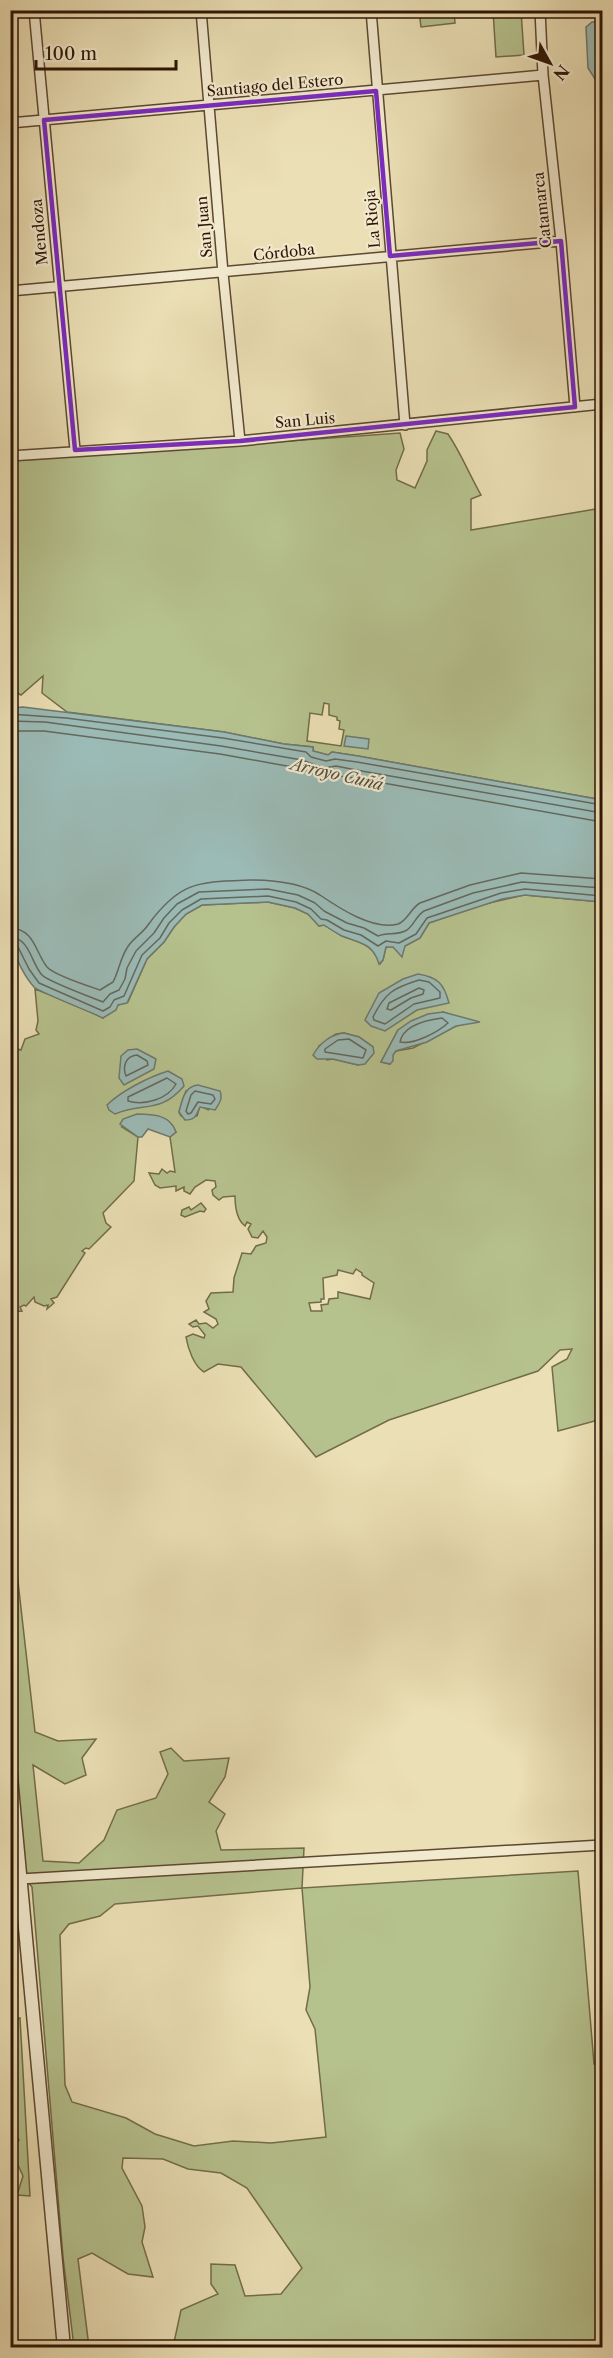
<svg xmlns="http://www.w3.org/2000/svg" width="613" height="2358" font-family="'Libre Caslon Text',serif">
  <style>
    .green { fill: #b6c28e; stroke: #726c4a; stroke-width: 1.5; fill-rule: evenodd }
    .water { fill: #9bbbb6; stroke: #6f796f; stroke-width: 1.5 }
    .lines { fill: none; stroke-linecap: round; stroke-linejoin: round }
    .shore { stroke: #64685e; stroke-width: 1.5 }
    .minor-casing { stroke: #5d4831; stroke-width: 12 }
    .tertiary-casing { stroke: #5d4831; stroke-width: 15 }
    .minor { stroke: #f2eacf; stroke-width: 9 }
    .tertiary { stroke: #f2eacf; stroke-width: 12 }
    .marked { fill: none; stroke: #7b2cbf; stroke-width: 4.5; stroke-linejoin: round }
    .labels { text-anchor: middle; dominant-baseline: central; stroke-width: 4.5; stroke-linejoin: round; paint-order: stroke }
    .street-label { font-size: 15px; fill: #2e1505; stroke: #f2eacf }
    .water-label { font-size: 16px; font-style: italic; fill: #544f43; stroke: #f2eacf }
  </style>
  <rect width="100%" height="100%" fill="#ebdfb5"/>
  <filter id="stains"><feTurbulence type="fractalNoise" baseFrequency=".00333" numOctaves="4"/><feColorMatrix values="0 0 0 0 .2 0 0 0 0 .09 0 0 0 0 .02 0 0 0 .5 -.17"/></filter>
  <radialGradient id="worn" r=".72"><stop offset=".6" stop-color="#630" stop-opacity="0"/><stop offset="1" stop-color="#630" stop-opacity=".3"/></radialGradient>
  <path class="green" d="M419 11H454L455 23 421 27Z
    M493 11H521L524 55 496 57Z
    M436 431 448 434C461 453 469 474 481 495L471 499V530L602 508V800L358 756 332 752 328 755 313 751V747L284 744 224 732 67 712 42 693 43 676 21 695 10 689V461L400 433 404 449 396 470 397 480 415 488 427 461V450ZM324 703 329 704V715L337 717V720L340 721 339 729 344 730 341 746 307 741 310 713 322 715Z
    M524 895 602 902V1419L558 1431 552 1367 567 1359 572 1349 560 1350 538 1371 389 1420 316 1457 241 1367 218 1364 204 1372C194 1366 188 1349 186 1337L193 1334 204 1338 205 1335 198 1326 193 1327 189 1324 196 1320 199 1324 206 1323 213 1328 218 1324 216 1319 204 1312 209 1309 206 1301 211 1293 233 1292 234 1278 242 1253 251 1254 256 1246 266 1243 267 1237 263 1231 258 1238 252 1237 248 1229 251 1224 247 1222 245 1226C236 1219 235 1206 235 1196L223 1197 219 1200 213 1195 212 1190 216 1187 215 1181 206 1180 195 1187 190 1194 184 1191V1187L176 1191V1186L160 1188 155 1185 149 1173 159 1174 162 1169 167 1173 170 1171 175 1172 170 1137 176 1132C166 1107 142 1121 122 1127L138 1137 134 1181 103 1213 106 1223 111 1227 89 1249 86 1248 82 1251 85 1253 57 1297 51 1299 54 1303 47 1309 48 1305 44 1306 35 1302 34 1297 26 1306 24 1305 20 1307 22 1311 11 1312V1047L21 1050 25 1039 39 1034 36 1030 38 1021 35 989 79 1006 103 1018 118 1005 128 1002 147 959 164 942 174 927 186 914 202 905 268 902 295 908 308 914 319 926 324 925C330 928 336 933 342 936 360 943 372 943 380 964L383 960 386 947 405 946 420 938 429 923 476 906ZM443 1012 459 1018 464 1024 456 1026 413 1048 396 1051 393 1054 390 1064 381 1062 398 1030ZM344 1033 359 1037 373 1047 358 1065 333 1059 327 1060 319 1046 336 1034ZM186 1091 209 1110 200 1106 197 1116H181L179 1112ZM356 1269 362 1273V1275L374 1283 370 1299 338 1292V1298L329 1299 328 1304 321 1305 322 1311H311L309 1303 321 1302V1299H324L323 1278 337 1275 338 1270 353 1274Z
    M201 1203 206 1209 204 1212 200 1211 185 1217 181 1215 182 1210 189 1207 191 1210Z
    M15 1555 35 1732 58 1741 96 1739 82 1758 86 1775 65 1784 33 1765 43 1861 79 1863 104 1840 117 1810 156 1798 168 1774 160 1752 171 1748 184 1761 229 1758 225 1777 209 1802 225 1814 216 1831 221 1850 304 1848 302 1888 578 1871 594 2064 602 2063V2347H173L181 2310 218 2294 211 2284V2264L235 2265 245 2296 281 2294 302 2268 247 2188 221 2173 188 2169 163 2159 123 2158 122 2168 142 2206 145 2227 142 2242 153 2277 128 2274 92 2253 78 2259 89 2347H74L63 2257 32 1887 11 1862 10 1666 14 1664 10 1620V1557ZM302 1888 310 1987 306 2010 315 2029 326 2137 271 2143 233 2141 194 2146 155 2134 126 2118 72 2102 65 2085 60 1935 69 1924 100 1916 115 1904Z
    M11 1906 14 1979 11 1980H10Z
    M20 2018 30 2196 17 2195 23 2176 12 2152 19 2140 11 2125V2020Z"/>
  <path class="water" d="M602 21V79H595L588 68 586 27 592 22Z
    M23 707 224 732 284 744 313 747V751L328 755 332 752 358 756 602 800V902L525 895 502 899 429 923 420 938 405 946 402 957 393 947H386L383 960 379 964C373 943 360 943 342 936 336 933 330 929 324 925L319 926 308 914 295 908 268 902 202 905 186 914 174 927 164 942 147 959 127 1003 118 1005 116 1010 103 1018C91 1012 39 992 34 987 23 975 17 959 11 945V708Z
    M346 736 369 739 368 749 344 746Z
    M418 974C438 977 444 984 449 1003L417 1010 385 1031 371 1026 365 1020 379 993 403 979Z
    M443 1012 480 1022 456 1026 427 1042 396 1051 393 1055V1061L390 1064 381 1062 398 1030 411 1021 428 1014Z
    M344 1033 359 1037 373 1047 374 1053 365 1064 358 1065 333 1059H317L313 1055C319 1044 331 1034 344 1033Z
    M137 1049 156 1059 154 1069 124 1085 119 1078 121 1056 128 1050Z
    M168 1071 182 1079 184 1086C160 1114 144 1102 115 1114L109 1110 107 1105C121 1091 149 1077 168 1071Z
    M198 1085 220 1091C223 1099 219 1104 215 1110L200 1107C196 1115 196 1120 185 1120L179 1112C182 1101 184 1086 198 1085Z
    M137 1114C154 1114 170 1115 176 1132L170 1137 148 1129 142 1137H138L120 1124 123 1119Z"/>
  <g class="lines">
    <path class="shore" d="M10 714 66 718 223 738 306 752 311 757 326 761 335 759 357 762 602 805
      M10 721 45 722 221 746 302 760 324 768 336 766 356 770 602 813
      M10 731H44L220 754 298 768 323 777 338 776 355 778 602 822
      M10 928C35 929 35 952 47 967 54 975 88 986 100 990L113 982C119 971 120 959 127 948 132 939 142 934 148 925 180 881 198 882 250 880 273 880 300 882 320 895 339 908 374 931 398 924 407 921 411 908 420 903L470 885 521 873 602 879
      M10 937C30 938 31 963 42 975 47 981 93 998 103 1002L110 994 119 990 125 979 127 968 136 951 154 933 164 918 177 904 199 892 268 889 298 895 315 903 324 911 347 923 364 928 378 936C388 932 397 936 407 930 414 925 416 916 424 911L473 893 522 882 602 888
      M10 944 18 947 29 969 39 983 103 1011 110 1007 114 1000 124 996 142 955 160 938 169 923 182 910 201 899 268 896 296 902 311 909 321 919 327 920 344 930 361 935 378 946 386 941 399 943 416 934 427 918 501 893 525 889 602 896
      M419 980 429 982 440 992V998L414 1004 385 1024 374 1020 373 1017C385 993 393 988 419 980Z
      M419 988 424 990 423 994 411 998 391 1010 387 1009 389 1003Z
      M442 1018 448 1023C438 1032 414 1045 400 1042 403 1025 427 1020 442 1018Z
      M349 1039 366 1050 363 1058 325 1052V1049L338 1040Z
      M137 1055 147 1061 148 1065 126 1076C122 1066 126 1056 137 1055Z
      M167 1078 176 1084C168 1099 144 1106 128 1101V1097Z
      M195 1091 213 1095 215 1099 211 1104 198 1102 191 1113 188 1114 186 1111 191 1095Z"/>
    <defs>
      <path id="minor" d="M34 10 75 450
        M201 10 223 273 240 441
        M371 10 405 425
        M540 10 543 75 561 241 575 407
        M10 123 543 75
        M10 291 561 241
        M10 456 240 441 602 404
        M20 1879 602 1845"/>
      <path id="tertiary" d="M10 1766 64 2348"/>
    </defs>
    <use href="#minor" class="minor-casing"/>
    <use href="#tertiary" class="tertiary-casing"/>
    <use href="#minor" class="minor"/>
    <use href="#tertiary" class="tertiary"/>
  </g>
  <path class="marked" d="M376 91 390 256 561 241 575 407 240 441 75 450 44 120Z"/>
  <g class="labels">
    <g class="street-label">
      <text transform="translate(275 85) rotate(-5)">Santiago del Estero</text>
      <text transform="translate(542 210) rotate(-96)">Catamarca</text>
      <text transform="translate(372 219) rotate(-95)">La Rioja</text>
      <text transform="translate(204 227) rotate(-95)">San Juan</text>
      <text transform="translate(39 232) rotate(-95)">Mendoza</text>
      <text transform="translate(284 252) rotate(-6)">Córdoba</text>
      <text transform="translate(305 420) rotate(-5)">San Luis</text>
    </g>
    <g class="water-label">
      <text transform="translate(337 774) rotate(13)">Arroyo Cuñá</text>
    </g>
  </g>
  <rect width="613" height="2358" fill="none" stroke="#ebdfb5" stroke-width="36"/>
  <rect x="12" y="12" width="589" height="2334" fill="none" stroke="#2e1505" stroke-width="3"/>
  <rect x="18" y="18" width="577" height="2322" fill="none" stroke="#2e1505" stroke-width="1.5"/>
  <g transform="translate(550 63) rotate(130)" stroke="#f2eacf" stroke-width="4.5" paint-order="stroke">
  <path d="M0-4.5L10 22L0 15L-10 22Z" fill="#2e1505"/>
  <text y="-9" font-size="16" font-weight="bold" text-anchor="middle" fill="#2e1505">N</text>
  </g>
  <path d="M36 60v9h140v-9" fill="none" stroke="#2e1505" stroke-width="3"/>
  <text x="45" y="60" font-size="18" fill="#2e1505" stroke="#f2eacf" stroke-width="4.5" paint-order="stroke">100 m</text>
  <rect width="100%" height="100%" filter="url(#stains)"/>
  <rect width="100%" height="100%" fill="url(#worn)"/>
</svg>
